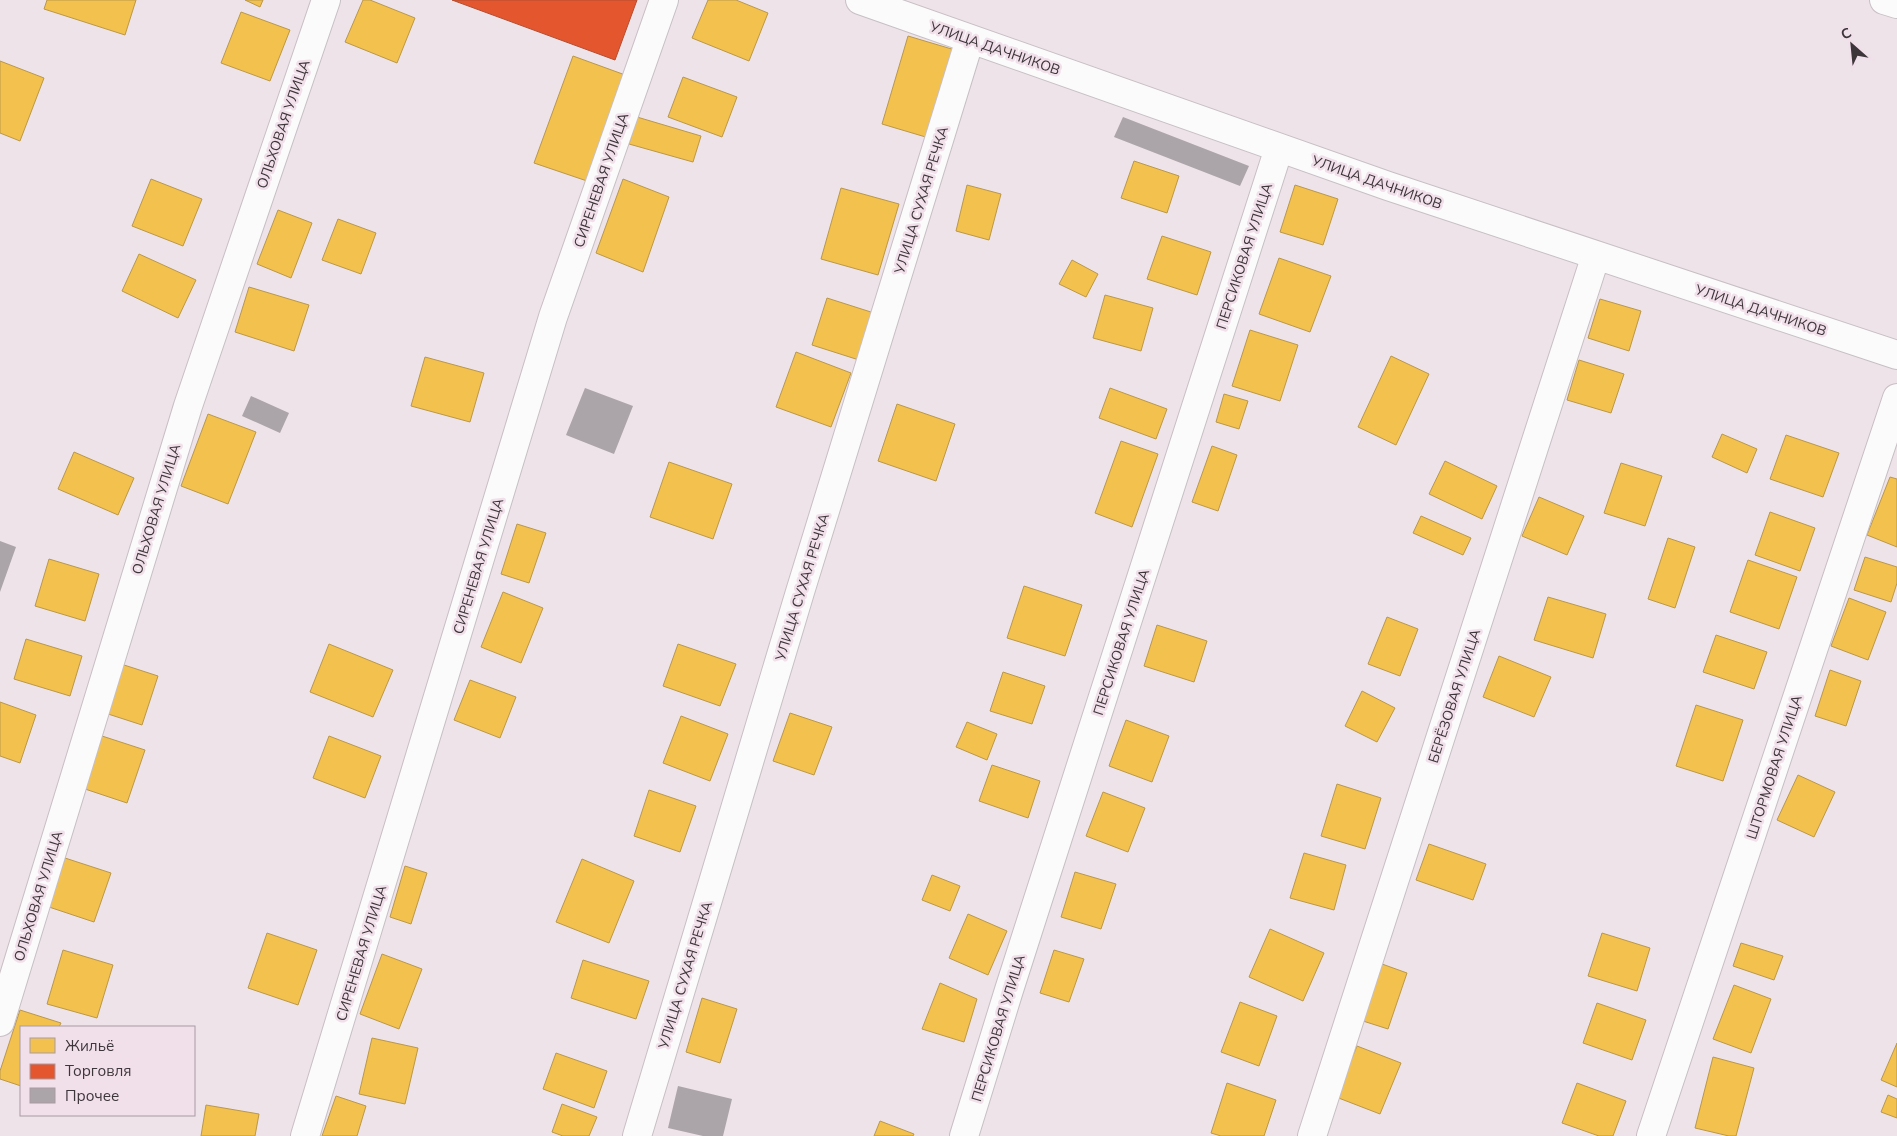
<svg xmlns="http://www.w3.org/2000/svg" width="1897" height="1136" font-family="Mulish,sans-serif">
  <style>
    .homes { fill: #f2c14e; stroke: #bb9748 }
    .shops { fill: #e4572e; stroke: #b24d31 }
    .building { fill: #aba4a8 }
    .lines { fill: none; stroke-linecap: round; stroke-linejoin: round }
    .minor-casing { stroke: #c7bfc4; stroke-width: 30 }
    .minor { stroke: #fcfbfc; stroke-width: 28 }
    .labels { text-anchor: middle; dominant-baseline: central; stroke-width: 5; stroke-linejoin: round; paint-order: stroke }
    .street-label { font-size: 14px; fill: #3c3539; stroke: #f1dfea }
  </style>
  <rect width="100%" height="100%" fill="#ede3e9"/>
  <path class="homes" d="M47 0H136L125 35 44 9Z
    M245 0H263L260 7Z
    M363 0H370L415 18 397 63 345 42Z
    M708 0H736L768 13 749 61 692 38Z
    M241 12 290 30 270 81 221 63Z
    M908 36 955 50 929 138 882 124Z
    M573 56 628 76 590 182 534 163Z
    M0 61 44 78 20 141 0 133Z
    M683 77 737 97 722 137 668 117Z
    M637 117 701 136 693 162 629 144Z
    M1134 161 1179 176 1167 213 1121 198Z
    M151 179 202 199 183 246 132 226Z
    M623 179 669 197 643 272 596 253Z
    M967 185 1001 194 989 240 956 231Z
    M1295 185 1338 199 1323 245 1280 232Z
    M841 188 899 204 878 275 821 259Z
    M278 210 312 223 291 278 257 264Z
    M338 219 376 233 361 274 322 260Z
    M1162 236 1211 252 1197 295 1147 279Z
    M139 254 196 280 178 318 122 291Z
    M1279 258 1331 276 1310 332 1259 314Z
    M1072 260 1098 274 1086 297 1059 284Z
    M249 287 309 305 294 351 235 332Z
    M1105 295 1153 308 1141 351 1093 338Z
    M827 298 874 313 859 360 812 345Z
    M1600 299 1641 311 1629 351 1588 338Z
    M1250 330 1298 345 1280 401 1232 386Z
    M796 352 851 373 831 427 776 407Z
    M1391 356 1429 374 1396 445 1358 427Z
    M425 357 484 373 470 422 411 406Z
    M1579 360 1624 374 1611 413 1567 400Z
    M1110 388 1167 409 1156 439 1099 418Z
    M1224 394 1248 401 1239 429 1216 422Z
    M897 404 955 424 936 481 878 461Z
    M208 414 256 432 228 504 181 486Z
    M1722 434 1757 449 1747 473 1712 457Z
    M1786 435 1839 453 1823 497 1770 479Z
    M1121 441 1158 454 1132 527 1095 513Z
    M1212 446 1237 455 1218 511 1192 502Z
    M74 452 134 478 118 515 58 489Z
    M1445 461 1497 486 1482 519 1429 494Z
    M669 462 732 484 713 539 650 517Z
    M1621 463 1662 476 1645 526 1604 513Z
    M1890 477 1897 479V547L1867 535Z
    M1539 497 1584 516 1567 555 1522 536Z
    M1770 512 1815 528 1800 571 1755 555Z
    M1421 516 1471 538 1463 555 1413 533Z
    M517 524 546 533 529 583 501 574Z
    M1668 538 1695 547 1675 608 1648 599Z
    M1865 557 1897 567V583L1891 602 1854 590Z
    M49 559 99 574 85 621 35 606Z
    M1748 560 1797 577 1779 629 1730 612Z
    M1024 586 1082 605 1065 656 1007 638Z
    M503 592 543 608 521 663 481 647Z
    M1548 597 1606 614 1593 658 1534 640Z
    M1849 598 1886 612 1868 660 1831 646Z
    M1387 617 1418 629 1400 676 1368 664Z
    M1157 625 1207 641 1194 682 1144 666Z
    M1716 635 1767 652 1754 689 1703 672Z
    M26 639 82 656 70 696 14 679Z
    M329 644 393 670 373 717 310 692Z
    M678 644 736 664 720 706 663 686Z
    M1499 656 1551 677 1534 717 1483 697Z
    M121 664 158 676 142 725 105 713Z
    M1830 670 1861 681 1846 726 1815 716Z
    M1003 672 1045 686 1032 724 990 711Z
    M470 680 516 697 500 738 454 720Z
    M1362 691 1395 708 1377 742 1345 726Z
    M0 702 36 715 20 763 0 756Z
    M1696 705 1743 720 1723 781 1676 766Z
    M790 713 832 727 814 775 773 761Z
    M681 716 728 734 710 781 663 763Z
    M1126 720 1169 736 1152 782 1109 766Z
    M967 722 997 734 987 760 956 747Z
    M102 736 145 750 127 803 85 789Z
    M329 736 381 756 365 798 313 778Z
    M992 765 1040 781 1028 818 979 801Z
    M1798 775 1835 792 1814 837 1777 820Z
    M1337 784 1381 798 1365 849 1321 836Z
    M649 790 696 806 680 852 634 836Z
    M1103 792 1145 808 1128 852 1086 836Z
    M1429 844 1486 864 1473 900 1416 880Z
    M1304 853 1346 865 1334 910 1290 898Z
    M65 858 111 873 94 922 49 907Z
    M582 859 634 881 609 943 556 922Z
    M405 866 427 873 411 924 390 917Z
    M1075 872 1116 884 1101 929 1061 917Z
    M932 875 960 886 950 911 922 900Z
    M968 914 1007 931 988 975 949 958Z
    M1270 929 1324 953 1303 1001 1249 977Z
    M267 933 317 950 298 1005 248 988Z
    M1602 933 1650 948 1637 991 1588 976Z
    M1741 943 1783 956 1774 980 1733 966Z
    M63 950 113 965 97 1018 47 1004Z
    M1054 950 1084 959 1069 1002 1040 993Z
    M382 954 422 969 399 1029 360 1014Z
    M583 960 649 981 636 1019 571 998Z
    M1382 964 1407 973 1388 1029 1363 1021Z
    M940 983 977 999 964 1042 922 1029Z
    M1734 985 1771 999 1751 1053 1713 1039Z
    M702 998 737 1009 720 1063 686 1052Z
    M1240 1002 1277 1016 1259 1066 1221 1052Z
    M1597 1003 1646 1020 1632 1060 1583 1043Z
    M20 1010 61 1023 59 1027H21V1086L0 1079V1071Z
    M372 1038 418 1048 405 1104 359 1094Z
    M1897 1043V1087L1881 1080Z
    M1357 1046 1401 1063 1380 1114 1336 1097Z
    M556 1053 607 1071 594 1108 543 1089Z
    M1713 1057 1754 1068 1736 1136H1729L1695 1128Z
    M1227 1083 1276 1100 1264 1136H1221L1211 1133Z
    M1577 1083 1626 1101 1613 1136H1599L1562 1123Z
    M1888 1095 1897 1099V1118L1881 1112Z
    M336 1096 366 1106 357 1136H322Z
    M562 1104 597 1117 589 1136H563L552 1132Z
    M206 1105 259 1114 255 1136H201Z
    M880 1121 914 1134 913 1136H874Z"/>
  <path class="shops" d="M452 0H637L615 60Z"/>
  <path class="building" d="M1123 117 1249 166 1240 186 1114 137Z
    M585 388 633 406 614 454 566 435Z
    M251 396 289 413 280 433 242 416Z
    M0 541 16 547 0 592Z
    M678 1086 732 1099 723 1136H703L668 1128Z"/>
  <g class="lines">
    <defs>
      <path id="minor" d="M860 0 1388 186 1897 355
        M1884 0 1897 4
        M0 1022 188 406 326 0
        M305 1136 553 317 664 0
        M637 1136 800 592 970 39
        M964 1136 1009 990 1279 148
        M1312 1136 1596 255
        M1651 1136 1897 398"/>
    </defs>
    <use href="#minor" class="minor-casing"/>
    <use href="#minor" class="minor"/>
  </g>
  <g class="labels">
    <g class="street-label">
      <text transform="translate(995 48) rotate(19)">УЛИЦА ДАЧНИКОВ</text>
      <text transform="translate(283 124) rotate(-71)">ОЛЬХОВАЯ УЛИЦА</text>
      <text transform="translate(601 180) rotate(-71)">СИРЕНЕВАЯ УЛИЦА</text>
      <text transform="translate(1377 182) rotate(19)">УЛИЦА ДАЧНИКОВ</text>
      <text transform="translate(921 200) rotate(-73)">УЛИЦА СУХАЯ РЕЧКА</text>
      <text transform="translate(1244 256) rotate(-72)">ПЕРСИКОВАЯ УЛИЦА</text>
      <text transform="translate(1761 310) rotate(18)">УЛИЦА ДАЧНИКОВ</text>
      <text transform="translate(156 509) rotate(-73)">ОЛЬХОВАЯ УЛИЦА</text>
      <text transform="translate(478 566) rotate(-73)">СИРЕНЕВАЯ УЛИЦА</text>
      <text transform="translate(802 587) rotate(-73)">УЛИЦА СУХАЯ РЕЧКА</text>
      <text transform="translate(1121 642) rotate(-72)">ПЕРСИКОВАЯ УЛИЦА</text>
      <text transform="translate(1454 696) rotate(-72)">БЕРЁЗОВАЯ УЛИЦА</text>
      <text transform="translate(1774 767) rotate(-72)">ШТОРМОВАЯ УЛИЦА</text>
      <text transform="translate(38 896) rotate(-73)">ОЛЬХОВАЯ УЛИЦА</text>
      <text transform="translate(361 953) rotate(-73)">СИРЕНЕВАЯ УЛИЦА</text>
      <text transform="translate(685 975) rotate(-73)">УЛИЦА СУХАЯ РЕЧКА</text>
      <text transform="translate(998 1028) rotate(-73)">ПЕРСИКОВАЯ УЛИЦА</text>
    </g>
  </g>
  <rect x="20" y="1026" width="175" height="90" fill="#f1dfea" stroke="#a99ba3"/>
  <rect x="30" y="1038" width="25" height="15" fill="#f2c14e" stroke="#a99ba3"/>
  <text x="65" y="1051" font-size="15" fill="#3c3539">Жильё</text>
  <rect x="30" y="1064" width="25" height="15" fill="#e4572e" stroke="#a99ba3"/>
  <text x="65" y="1076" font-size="15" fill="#3c3539">Торговля</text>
  <rect x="30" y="1088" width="25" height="15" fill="#aba4a8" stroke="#a99ba3"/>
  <text x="65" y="1101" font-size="15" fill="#3c3539">Прочее</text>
  <g transform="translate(1852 45) rotate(333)" stroke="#f1dfea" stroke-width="4" paint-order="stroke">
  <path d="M0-4L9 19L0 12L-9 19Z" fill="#3c3539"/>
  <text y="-8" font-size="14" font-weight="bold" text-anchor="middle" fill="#3c3539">С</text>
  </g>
</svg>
